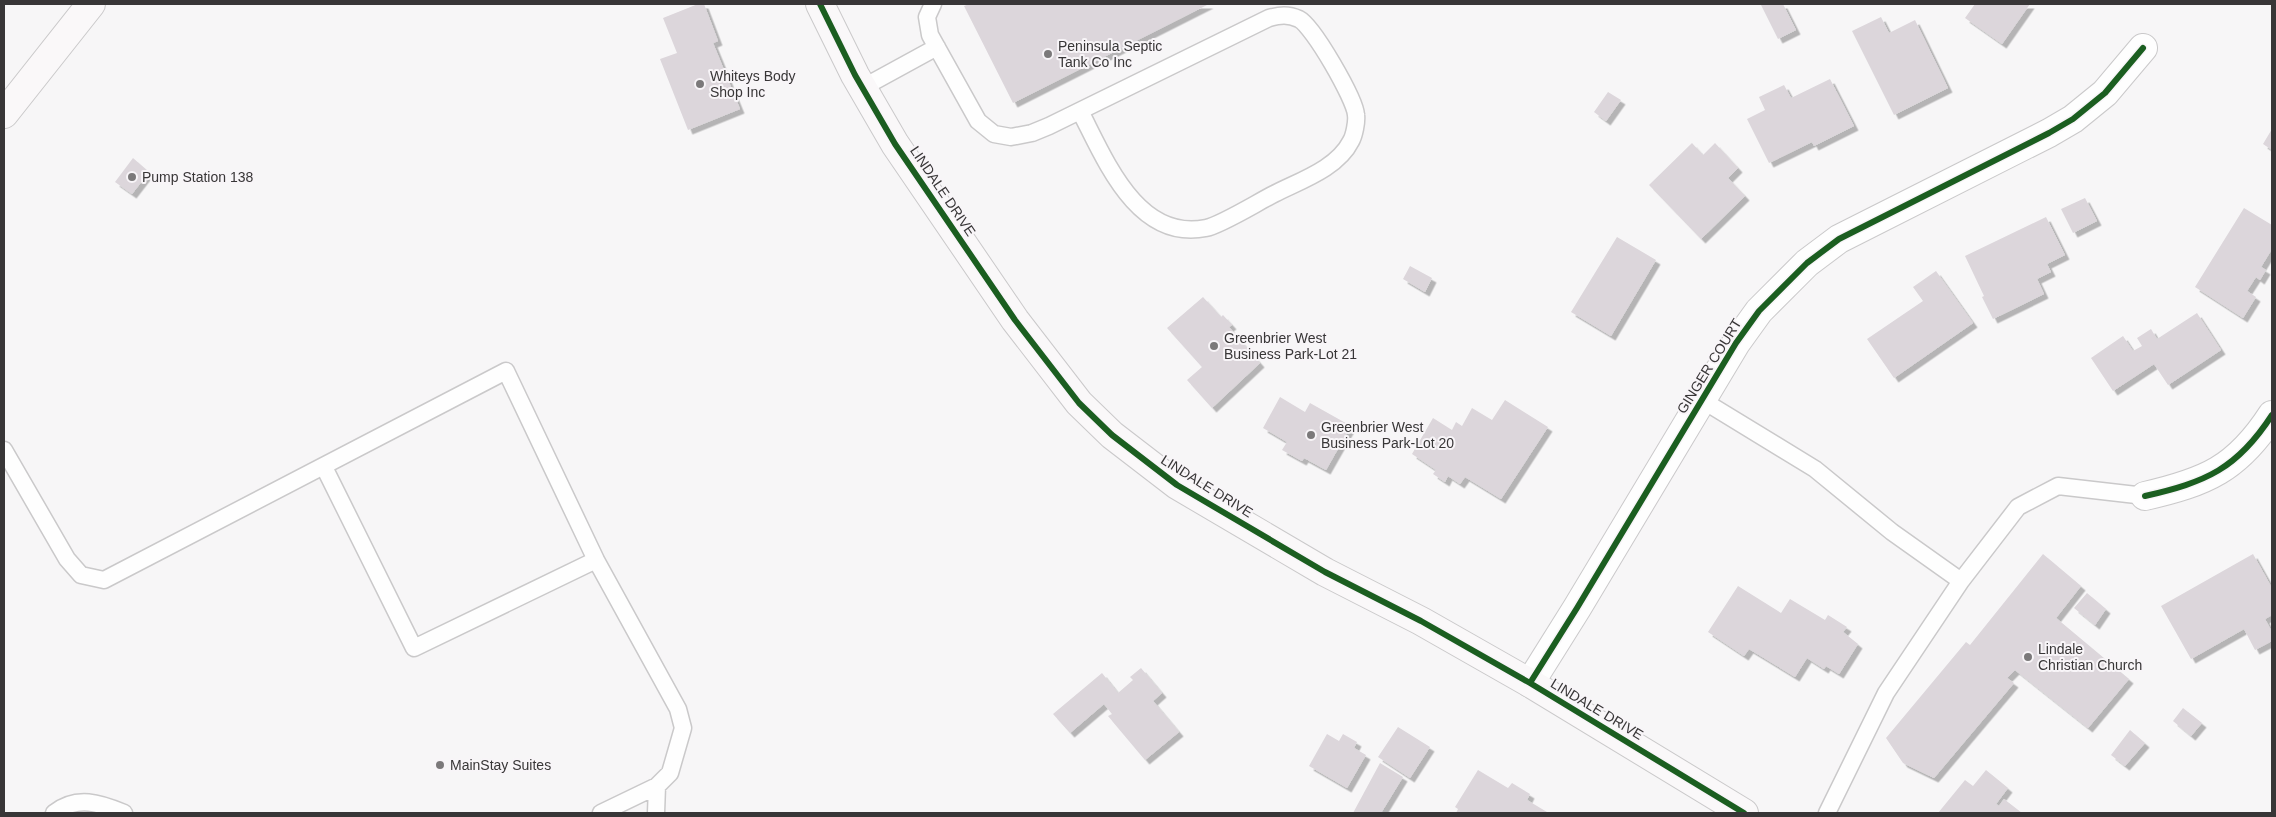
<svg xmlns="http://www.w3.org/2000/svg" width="2276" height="817" font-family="Helvetica,sans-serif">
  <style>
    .building { fill: #dcd6db; filter: url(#shadow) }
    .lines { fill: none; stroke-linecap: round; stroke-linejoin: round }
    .lane-casing { stroke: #cac9ca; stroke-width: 19 }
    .street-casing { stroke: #cac9ca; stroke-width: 30 }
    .secondary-casing { stroke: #cac9ca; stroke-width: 30 }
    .lane { stroke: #fefefe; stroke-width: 16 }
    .street { stroke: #fefefe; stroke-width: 28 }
    .secondary { stroke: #faf8f9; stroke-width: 28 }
    .cycleway-casing { stroke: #f8f5f8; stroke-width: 9 }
    .cycleway { stroke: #1b5e20; stroke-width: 6 }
    .poi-dot { fill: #7b797a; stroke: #f8f5f8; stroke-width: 2 }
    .labels { text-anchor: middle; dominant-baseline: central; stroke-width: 4; stroke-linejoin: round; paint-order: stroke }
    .poi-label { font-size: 14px; fill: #383637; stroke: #f8f5f8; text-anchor: start }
    .street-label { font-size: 14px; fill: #383637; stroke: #f8f5f8 }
  </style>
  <defs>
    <filter id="shadow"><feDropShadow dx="4.5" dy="4.5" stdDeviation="0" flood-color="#0004"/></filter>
  </defs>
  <rect width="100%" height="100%" fill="#f7f6f7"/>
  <path class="building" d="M698 4H704L718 41 713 43 740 109 688 130 660 59 677 53 663 18Z
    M969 4H1209L1013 103 964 6Z
    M1764 4H1783L1796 30 1778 39 1761 5Z
    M1975 4H2030L2002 44 1965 18Z
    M1881 17 1889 33 1915 20 1948 88 1894 115 1852 31Z
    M1830 79 1854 126 1814 146 1812 142 1769 163 1747 119 1765 110 1759 97 1784 85 1791 98Z
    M1608 92 1621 100 1606 121 1594 112Z
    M2272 129V150L2263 144Z
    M1692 143 1703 155 1715 143 1738 168 1728 178 1745 196 1701 239 1649 185Z
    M133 158 149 172 132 194 115 182Z
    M2085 198 2097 221 2073 233 2061 209Z
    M2244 208 2272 225V249L2261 267 2266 270 2260 280 2256 277 2247 291 2256 297 2243 318 2195 287Z
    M2046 217 2065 255 2047 264 2051 272 2037 279 2044 294 1993 319 1982 297 1984 296 1965 256Z
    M1617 237 1656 260 1611 336 1571 312Z
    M1410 266 1432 278 1425 292 1403 279Z
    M1936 271 1973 323 1894 378 1867 339 1923 301 1913 287Z
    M1203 297 1221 317 1223 315 1232 325 1229 327 1260 363 1212 408 1187 380 1202 367 1167 328Z
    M2197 313 2221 350 2168 385 2154 364 2113 391 2091 358 2123 336 2133 351 2142 346 2137 338 2151 329 2157 339Z
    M1280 397 1305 412 1310 403 1351 426 1326 470 1304 458 1302 461 1282 450 1287 442 1263 428Z
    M1505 400 1548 427 1501 499 1465 477 1460 484 1448 476 1445 482 1433 474 1436 470 1412 454 1433 418 1452 430 1456 422 1462 426 1472 408 1492 420Z
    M2043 554 2081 586 2056 618 2129 679 2088 728 2015 670 2007 678 2014 683 1934 778 1903 763 1886 738 1966 642 1970 645Z
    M2253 554 2272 588V615L2265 619 2272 632V641L2255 650 2244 629 2191 659 2161 606Z
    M1738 586 1781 613 1790 599 1825 620 1828 615 1847 627 1843 632 1858 644 1839 674 1826 666 1824 669 1807 658 1795 677 1749 649 1744 656 1708 632Z
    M2087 593 2106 609 2095 625 2074 608Z
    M1141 668 1162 693 1153 701 1179 732 1145 760 1108 716 1112 714 1104 704 1070 733 1053 714 1102 673 1118 693 1133 680 1130 677Z
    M2183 708 2202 723 2191 736 2173 721Z
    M1398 727 1430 747 1410 778 1378 757Z
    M2130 730 2145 743 2125 766 2111 755Z
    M1327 734 1339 741 1343 734 1357 742 1354 748 1366 755 1347 788 1309 766Z
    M1380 763 1403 777 1381 813H1353Z
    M1478 770 1508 788 1512 783 1530 794 1527 800 1547 812 1456 813 1458 809 1455 807Z
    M1986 770 2008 788 1996 804 1999 806 2004 799 2022 813H1938L1965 780 1973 786Z"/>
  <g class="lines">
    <defs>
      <path id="lane" d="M933 4 927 17 930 35 978 121 994 134 1011 137 1032 133 1049 126 1269 18C1280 15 1288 14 1299 19 1313 26 1355 99 1356 115 1357 122 1354 136 1351 141 1337 169 1299 181 1274 194 1258 202 1221 225 1206 228 1137 242 1105 159 1080 111
        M862 88 937 47
        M1702 400 1815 469 1892 532 1961 581 1886 693 1827 813
        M4 450 67 559 81 575 104 580 506 371 596 560 678 709 683 728 670 773 657 786 601 813
        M324 467 414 648 596 560
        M1961 581 2018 507 2058 486 2145 496
        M54 813C77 795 100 803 124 813
        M656 813 657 786"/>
      <path id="street" d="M2145 496C2206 482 2237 469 2272 415
        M1530 683 1577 608 1736 343 1759 311 1807 263 1839 239 2049 133 2073 119 2105 93 2143 48"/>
      <path id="secondary" d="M820 4 855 75 895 144 1015 320 1079 403 1112 435 1177 485 1325 572 1421 621 1530 683 1744 813
        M4 114 91 4"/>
    </defs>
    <use href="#lane" class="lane-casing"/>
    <use href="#street" class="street-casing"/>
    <use href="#secondary" class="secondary-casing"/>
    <use href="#lane" class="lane"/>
    <use href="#street" class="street"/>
    <use href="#secondary" class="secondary"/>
    <defs>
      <path id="cycleway" d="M820 4 855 75 895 144 1015 320 1079 403 1112 435 1177 485 1325 572 1421 621 1530 683 1744 813
        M2145 496C2206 482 2237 469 2272 415
        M1530 683 1577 608 1736 343 1759 311 1807 263 1839 239 2049 133 2073 119 2105 93 2143 48"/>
    </defs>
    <use href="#cycleway" class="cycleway-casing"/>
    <use href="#cycleway" class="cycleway"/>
  </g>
  <g class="poi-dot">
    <circle cx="1048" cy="54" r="5"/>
    <circle cx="700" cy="84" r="5"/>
    <circle cx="132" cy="177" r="5"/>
    <circle cx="1214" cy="346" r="5"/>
    <circle cx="1311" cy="435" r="5"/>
    <circle cx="2028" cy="657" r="5"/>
    <circle cx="440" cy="765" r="5"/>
  </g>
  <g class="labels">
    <g class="poi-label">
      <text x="1058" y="46">Peninsula Septic<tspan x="1058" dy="16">Tank Co Inc</tspan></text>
      <text x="710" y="76">Whiteys Body<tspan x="710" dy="16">Shop Inc</tspan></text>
      <text x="142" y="177">Pump Station 138</text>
      <text x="1224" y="338">Greenbrier West<tspan x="1224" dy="16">Business Park-Lot 21</tspan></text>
      <text x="1321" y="427">Greenbrier West<tspan x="1321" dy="16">Business Park-Lot 20</tspan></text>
      <text x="2038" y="649">Lindale<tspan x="2038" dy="16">Christian Church</tspan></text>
      <text x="450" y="765">MainStay Suites</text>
    </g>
    <g class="street-label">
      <text transform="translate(943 191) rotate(56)">LINDALE DRIVE</text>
      <text transform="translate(1709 366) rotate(-58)">GINGER COURT</text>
      <text transform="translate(1207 486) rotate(32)">LINDALE DRIVE</text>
      <text transform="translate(1597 709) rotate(31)">LINDALE DRIVE</text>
    </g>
  </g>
  <rect width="2276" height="817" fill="none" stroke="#383637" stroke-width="10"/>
</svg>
